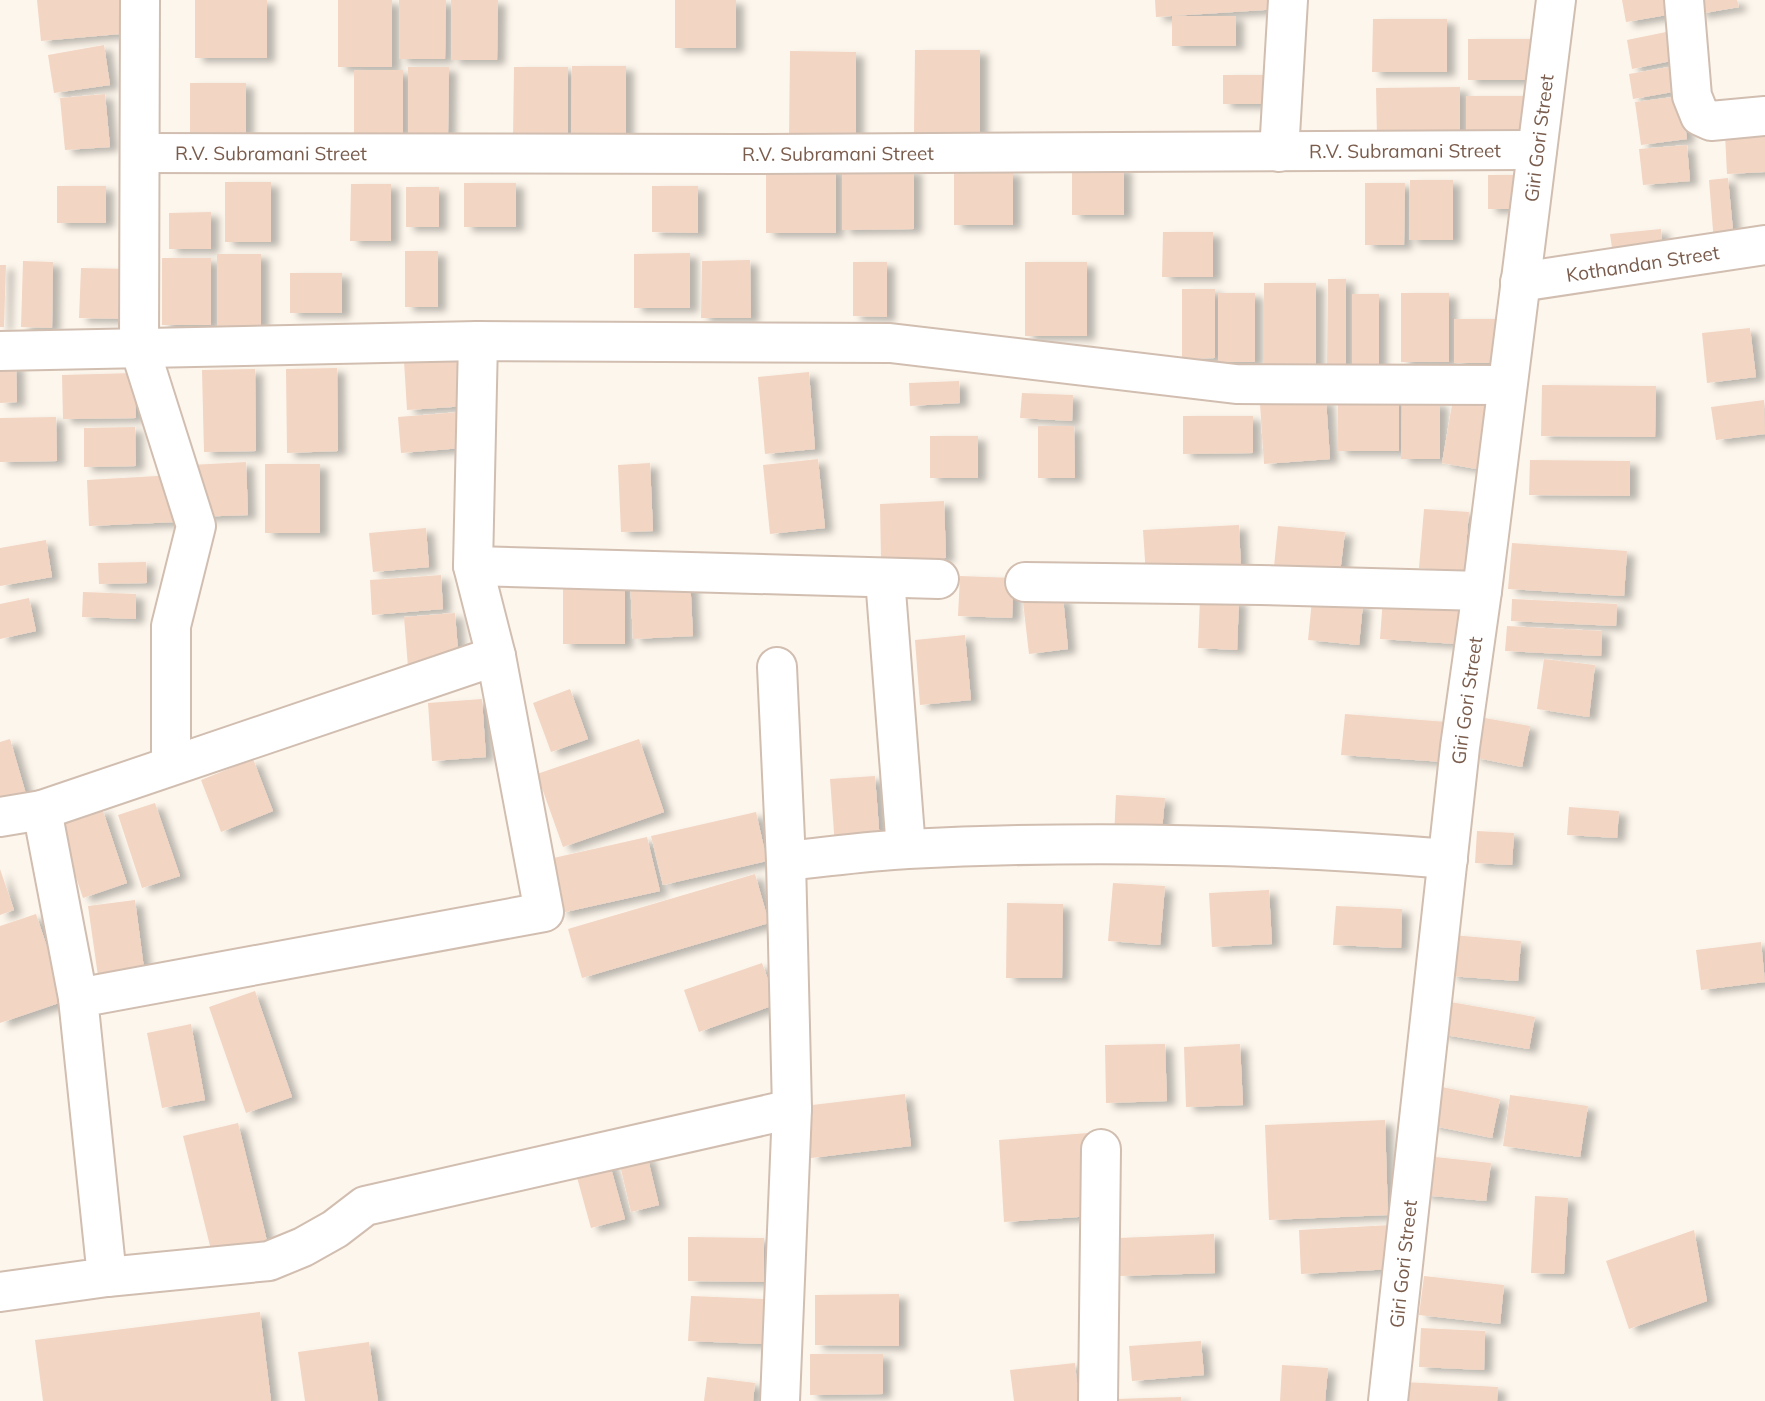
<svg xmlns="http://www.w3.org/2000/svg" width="1765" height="1401" font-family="Mulish,sans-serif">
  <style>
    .building { fill: #f3d5c3; filter: url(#shadow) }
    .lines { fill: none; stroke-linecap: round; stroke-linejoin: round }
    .street-casing { stroke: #d1beb0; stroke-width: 42 }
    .street { stroke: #fff; stroke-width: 38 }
    .labels { text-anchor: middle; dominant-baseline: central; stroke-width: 7; stroke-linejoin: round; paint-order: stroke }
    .street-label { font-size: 19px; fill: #7a5c4d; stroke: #fffaf3 }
  </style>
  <defs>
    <filter id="shadow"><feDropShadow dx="8" dy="4.5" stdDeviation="3.5" flood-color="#0004"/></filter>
  </defs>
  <rect width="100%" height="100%" fill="#fdf6ec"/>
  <path class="building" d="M37 0H128L131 33 41 41Z
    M195 0H267V58H195Z
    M338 0H392V67H338Z
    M399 0H446L445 59H399Z
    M451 0H498L497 60H451Z
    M675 0H736V48H675Z
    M1155 0H1278V9L1156 17Z
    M1622 0H1665L1667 15 1626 22Z
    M1696 0H1737L1739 7 1699 14Z
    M1172 16H1236V46H1172Z
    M1373 19H1447V72H1372Z
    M1676 30 1681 59 1632 69 1627 40Z
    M1468 39H1541V80H1468Z
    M104 45 110 85 54 93 48 55Z
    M915 50H980V133H914Z
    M790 51 856 52V138H789Z
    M1680 65 1684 90 1633 99 1629 74Z
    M572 66H626V141H571Z
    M408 67H449L448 134H408Z
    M514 67H568V140H513Z
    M354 70H403V133H354Z
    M1223 75H1277L1278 104H1223Z
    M190 83H246V133H190Z
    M1460 87V138H1377L1376 88Z
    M105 94 110 147 65 150 60 98Z
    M1466 96H1523V140H1466Z
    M1681 96 1687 139 1641 145 1635 102Z
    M1765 131V172L1727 174 1725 134Z
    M1687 145 1690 181 1643 185 1639 149Z
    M766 167H836V233H766Z
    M1072 167H1124V215H1072Z
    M914 169V229L842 230V170Z
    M954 171H1013V225H954Z
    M1488 175H1522V209H1488Z
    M1728 178 1734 241 1714 243 1709 180Z
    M1410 180H1453V240H1409Z
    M225 182H271V242H225Z
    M464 183H516V227H464Z
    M1365 183H1405L1404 245H1365Z
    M351 184H391V241H350Z
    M57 186H106V223H57Z
    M652 186H698V233L652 232Z
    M406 187H439V227H406Z
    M211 212V249H169V213Z
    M1661 229 1663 250 1613 255 1610 234Z
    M1163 232H1213V277H1162Z
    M405 251H438V307H405Z
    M690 253V308H634V254Z
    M217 254H261V325L217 326Z
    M162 258H211V325H162Z
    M750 260 751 318H701L702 261Z
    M23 261 53 262 52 328 21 327Z
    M853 262H887V317L853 316Z
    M1025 262H1087V336H1025Z
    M0 265H6L4 327H0Z
    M81 268 131 269 130 319 79 318Z
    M290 273H342V313H290Z
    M1328 279H1346V365L1327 366Z
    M1264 283H1316V369H1264Z
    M1182 289H1215V358L1182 359Z
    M1218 293H1255V362H1218Z
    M1401 293H1449V362H1401Z
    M1352 294H1379V368H1352Z
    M1454 319H1502V363H1454Z
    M1750 328 1756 377 1707 383 1702 333Z
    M463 356 467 406 407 410 404 361Z
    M0 364H16L17 402 0 403Z
    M337 368 338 451 287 453 286 369Z
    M255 369 256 451 204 452 202 370Z
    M809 372 815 449 765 454 758 377Z
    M134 373 136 418 63 419 62 375Z
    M959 381 960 403 910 406 909 383Z
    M1542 385 1656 386 1655 437 1541 436Z
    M1022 393 1073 395 1072 421 1020 418Z
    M1399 396V451H1338V397Z
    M1326 399 1330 459 1264 464 1260 404Z
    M1453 399 1499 407 1488 471 1442 463Z
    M1764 400 1765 434 1716 440 1711 407Z
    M1402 401 1440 402V459H1401Z
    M460 412 462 448 401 453 398 417Z
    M1183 416H1253V453L1183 454Z
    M56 417 57 461 0 462V418Z
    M1038 426H1074L1075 478H1038Z
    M135 427 136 466 84 467V428Z
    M930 436H978V478H930Z
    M818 459 825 528 770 534 763 465Z
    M1530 460 1630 461V496L1529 495Z
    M246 462 248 515 194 517 191 465Z
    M650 463 653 531 621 532 618 465Z
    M265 464H320V533H265Z
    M174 475 176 522 89 526 87 480Z
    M944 501 946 558 881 560 880 504Z
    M1424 509 1469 512 1464 571 1419 568Z
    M1239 525 1241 570 1146 576 1143 530Z
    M1278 526 1345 532 1340 573 1274 567Z
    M426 528 429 567 373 572 369 533Z
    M46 540 52 577 0 586V548Z
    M1512 543 1627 551 1624 596 1508 589Z
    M146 562 147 583 99 584 98 563Z
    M441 575 443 609 372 615 370 580Z
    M563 575H625V644H563Z
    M690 576 693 636 633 639 630 580Z
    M960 576 1014 578 1012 618 958 616Z
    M83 592 136 594V619L82 617Z
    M1063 597 1068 649 1029 654 1023 602Z
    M1383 597 1460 602 1457 644 1380 639Z
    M29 598 36 631 0 639V604Z
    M1200 598 1239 600 1237 650 1198 648Z
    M1512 599 1617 604 1616 626 1511 621Z
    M1312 600 1363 604 1359 645 1308 640Z
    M455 613 459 663 408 667 404 617Z
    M1507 626 1602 631 1601 656 1505 651Z
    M965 635 971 700 920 705 915 640Z
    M1544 659 1595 665 1589 717 1537 709Z
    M570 689 588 739 551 752 533 703Z
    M482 699 486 757 432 761 428 703Z
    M1345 714 1447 722 1444 762 1341 755Z
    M1479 717 1530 726 1522 767 1472 757Z
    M10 739 26 794 0 802V742Z
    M639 739 664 812 563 847 537 774Z
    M253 759 273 811 221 832 201 780Z
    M875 776 880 842 835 846 830 779Z
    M1116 795 1165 798 1161 841 1114 837Z
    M155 803 180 876 142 888 118 815Z
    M1569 807 1619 811 1617 838 1567 835Z
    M102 808 127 883 83 898 58 823Z
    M756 812 767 861 663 885 651 836Z
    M1477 831 1514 833 1512 865 1475 863Z
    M647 837 660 891 561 913 549 859Z
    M0 869 14 910 0 915Z
    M755 874 769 923 582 978 568 929Z
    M1113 883 1165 886 1160 945 1108 941Z
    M1269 890 1272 944 1212 947 1209 893Z
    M135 900 145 976 99 983 88 906Z
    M1007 903 1063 904 1062 978H1006Z
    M1336 906 1402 909 1401 948 1333 945Z
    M36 914 65 1001 0 1023V926Z
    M1452 935 1521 941 1518 981 1449 976Z
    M1761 942 1765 982 1701 990 1696 950Z
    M762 963 777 1004 699 1032 684 990Z
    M255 991 292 1097 246 1113 209 1007Z
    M1445 1001 1535 1017 1529 1049 1439 1034Z
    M191 1024 205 1100 162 1108 147 1033Z
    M1165 1044 1167 1101 1106 1103 1105 1045Z
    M1240 1044 1243 1105 1186 1107 1184 1047Z
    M1437 1086 1500 1099 1492 1138 1429 1125Z
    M905 1094 911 1146 811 1158 804 1106Z
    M1510 1095 1588 1106 1580 1157 1503 1146Z
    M1385 1120 1388 1215 1269 1220 1265 1125Z
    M238 1123 268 1245 213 1258 183 1136Z
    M1088 1133 1093 1216 1004 1222 999 1140Z
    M647 1155 659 1205 631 1212 619 1161Z
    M1426 1156 1491 1163 1486 1201 1422 1195Z
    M609 1161 625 1219 591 1228 575 1170Z
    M1535 1196 1568 1198 1564 1274 1531 1273Z
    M1391 1225 1393 1269 1301 1274 1299 1230Z
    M1694 1230 1707 1301 1629 1329 1606 1261Z
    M1214 1234 1215 1273 1120 1276 1119 1238Z
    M688 1237 764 1238V1282L688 1281Z
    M1424 1276 1504 1285 1500 1324 1419 1315Z
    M899 1294V1346L815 1345V1295Z
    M691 1296 764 1299 762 1344 688 1341Z
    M260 1312 271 1401H43L35 1340Z
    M1421 1328 1485 1331 1484 1370 1419 1367Z
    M1201 1341 1204 1375 1132 1381 1129 1346Z
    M369 1342 378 1401H305L298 1352Z
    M810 1354H883V1394L810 1395Z
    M1075 1363 1079 1401H1014L1010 1370Z
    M1282 1365 1328 1368 1325 1401H1280Z
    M707 1377 755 1383 753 1401H704Z
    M1404 1382 1498 1387 1497 1401H1403Z
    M1181 1397V1401H1115V1399Z"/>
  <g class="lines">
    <defs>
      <g id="street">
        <path d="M140 0 139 346 196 526 171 626V765"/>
        <path d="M1684 0 1692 96 1700 116 1711 121 1765 116"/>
        <path d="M1279 152 1288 0"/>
        <path id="s1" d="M140 153 743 154 1537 150"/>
        <path id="s2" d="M1520 282 1765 245"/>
        <path d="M0 351 478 341 890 343 1236 384 1507 385"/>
        <path d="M473 566 939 579"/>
        <path d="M885 578 906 849"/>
        <path d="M1025 582 1260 585 1482 591"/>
        <path d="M777 667 786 861 792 1109 780 1401"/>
        <path d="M42 810 78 998"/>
        <path d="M0 817 42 810 496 656"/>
        <path d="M786 861C827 857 867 851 908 849 1087 840 1269 844 1448 859"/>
        <path d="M107 1277 269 1261 303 1247 335 1229 365 1206 792 1109"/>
        <path d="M0 1292 107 1277 78 998 544 912 496 656 473 566 478 341"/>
        <path d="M1098 1401 1101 1149"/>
        <path id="s3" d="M1388 1401 1460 747 1482 591 1556 0"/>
      </g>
    </defs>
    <use href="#street" class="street-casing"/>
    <use href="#street" class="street"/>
  </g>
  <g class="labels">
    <g class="street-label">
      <text stroke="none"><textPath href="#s3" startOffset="1272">Giri Gori Street</textPath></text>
      <text stroke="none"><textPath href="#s1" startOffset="1265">R.V. Subramani Street</textPath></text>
      <text stroke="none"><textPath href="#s1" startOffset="131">R.V. Subramani Street</textPath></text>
      <text stroke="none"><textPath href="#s1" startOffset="698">R.V. Subramani Street</textPath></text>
      <text stroke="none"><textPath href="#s2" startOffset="124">Kothandan Street</textPath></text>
      <text stroke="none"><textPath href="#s3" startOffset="705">Giri Gori Street</textPath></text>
      <text stroke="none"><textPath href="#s3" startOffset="138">Giri Gori Street</textPath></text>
    </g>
  </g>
</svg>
